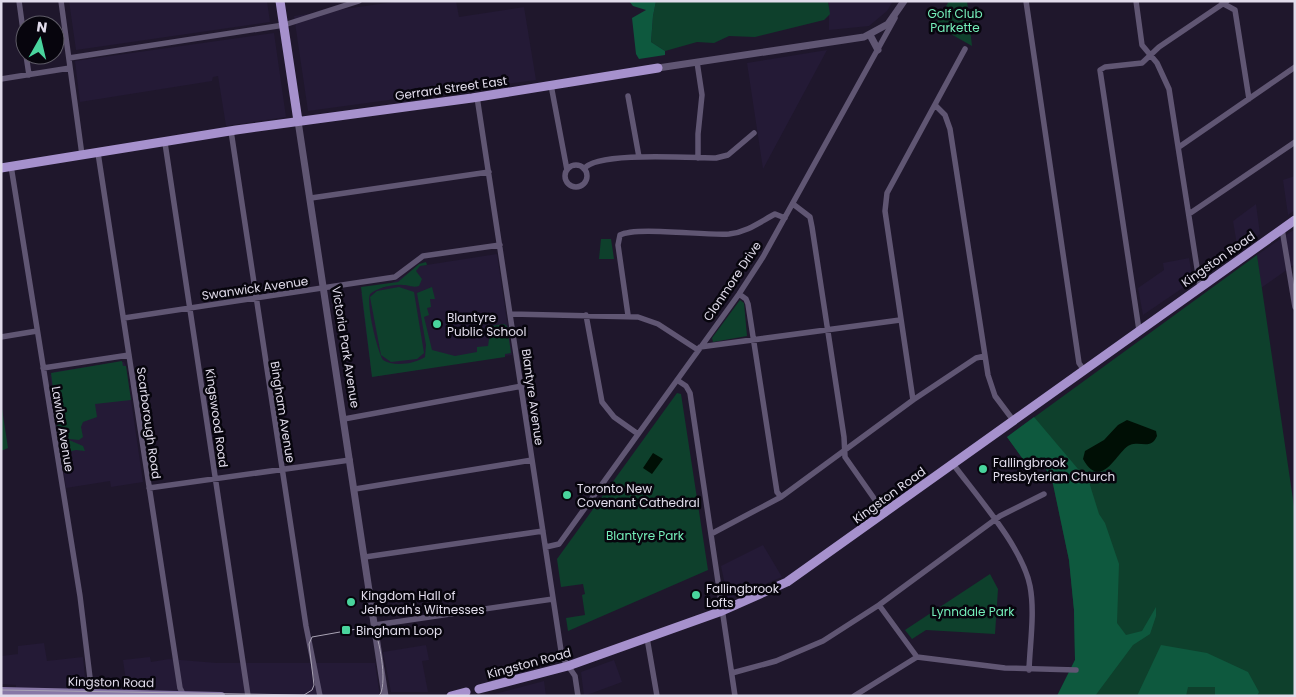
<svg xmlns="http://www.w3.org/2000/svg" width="1296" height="697" font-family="Poppins,sans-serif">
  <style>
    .built { fill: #241a36 }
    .green { fill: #0e402c }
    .forest { fill: #0e593e }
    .water { fill: #000f05 }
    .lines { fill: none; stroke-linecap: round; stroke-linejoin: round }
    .minor { stroke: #605673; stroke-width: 5.5 }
    .tertiary { stroke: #605673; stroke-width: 7 }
    .secondary { stroke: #8777a6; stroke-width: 8 }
    .primary { stroke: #a691cd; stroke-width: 9 }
    .tram { stroke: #aaa4b5; stroke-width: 1 }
    .poi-dot { fill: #49d49d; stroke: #07050d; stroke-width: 2 }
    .labels { text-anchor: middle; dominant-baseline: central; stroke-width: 5; stroke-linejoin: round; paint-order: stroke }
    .park-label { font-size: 12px; fill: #75efba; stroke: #07050d }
    .street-label { font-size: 12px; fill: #e1dceb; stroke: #07050d }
    .poi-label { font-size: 12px; fill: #e1dceb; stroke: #07050d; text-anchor: start }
  </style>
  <rect width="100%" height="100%" fill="#1f172c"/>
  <path class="built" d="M69 1H267L270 22 76 50Z
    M401 1H456L459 17 524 7 536 80 308 111 294 16Z
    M829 1H893L887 11 869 26 829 30Z
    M274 33 286 117 226 126 218 76 213 77 212 81 80 102 75 61Z
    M827 50 763 169 747 63Z
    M1295 176V210L1288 215 1283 180Z
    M1256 204 1260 234 1238 251 1233 221Z
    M1295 229V264L1261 288 1257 255Z
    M497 254 512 355 372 377 361 293 385 287 420 266Z
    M1189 258 1193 281 1143 315 1138 288 1164 270 1163 263Z
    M119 362H124L126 366 143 482 111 487 110 481 66 488 50 375 54 372Z
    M763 545 782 577 728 599 721 566Z
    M44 643 47 661 83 657 86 687 127 688 123 660 150 657 151 662 169 659 217 663H375L380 696H16V685L1 684V656L18 654V646Z
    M426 645 429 660 422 661 428 692H391L383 652Z
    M614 660 622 682 584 696 581 672Z
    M544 681 546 696H487Z"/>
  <path class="green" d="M656 1H828L830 14 824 20 755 37 729 36 714 43 697 42 665 51 651 42 653 16Z
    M949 1H967L972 46 935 25Z
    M601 239H611L614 259H599Z
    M1257 255 1295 513V696H1057L1075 660 1074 610 1069 560 1053 484 1044 465 1025 462 1007 437Z
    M426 262 427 265 420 266 416 271 422 279 419 286C412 288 410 285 403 285 393 284 377 288 370 294 366 305 377 350 383 360 393 367 415 364 425 357L426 345 417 293 432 287 435 299H430L431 307 427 308 429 315 424 317 432 350 455 356 477 352V347L488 346 491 326 504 324 507 326 511 353 505 354V357L372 377 361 287 398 282 419 264Z
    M399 287 414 292 424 353 417 359 391 362 381 355 370 297 377 291Z
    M740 300 744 303 747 336 713 342 712 338Z
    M122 361 123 366H126L131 400 95 404 97 417 83 422 81 427 83 437 79 440 59 438 51 373Z
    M677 393 681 394 708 570 568 631 566 618 585 615 582 595 585 594 583 584 561 587 557 559Z
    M1 402 8 448 1 451Z
    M69 440 83 446 85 451 76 450 68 452 65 446Z
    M990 574 998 589 995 634 926 630 912 639 905 630Z"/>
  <path class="forest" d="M629 1H656L653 16 651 42 665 51V55L639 59 636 54 632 18 646 10 633 6Z
    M1034 417 1089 482 1099 514 1105 523 1119 564 1117 623 1126 635 1142 631 1156 607V616L1150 634 1133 645 1095 696H1057L1075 660 1074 610 1069 560 1053 484 1044 465 1025 462 1007 437Z
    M1161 645 1207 653 1248 672 1259 692 1257 696H1215V687H1188L1186 696H1137Z"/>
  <path class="water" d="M1127 420 1156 431 1157 436C1151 450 1141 441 1130 445 1118 449 1102 493 1083 459L1085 451 1104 440 1118 425Z
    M653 453 663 459 652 474 643 468Z"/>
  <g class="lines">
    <path class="minor" d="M19 1 25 45
      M61 1 82 155
      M1026 1 1079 363 1083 369
      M1136 1 1142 45 1157 63 1169 89 1200 287
      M1222 3 1235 10 1249 99
      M26 55 29 75
      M69 58 284 25 359 1
      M697 62 702 95 698 134V158
      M1 79 70 68
      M551 85 567 170
      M628 96 639 157
      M477 97 560 644 562 657 575 676 578 696
      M936 106 945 115 950 129 988 375 995 396 1013 420
      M231 131 306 626 320 696
      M165 143 248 696
      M1179 147 1295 67
      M98 153 180 688 184 696
      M565 176a11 11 0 1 1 22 0a11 11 0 1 1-22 0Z
      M11 166 80 596 92 694
      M584 169C596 151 692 158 716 158L728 155 754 133
      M311 198 489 172
      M793 204 810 217 812 227 844 437 845 457 885 514
      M1189 214 1295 142
      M1282 229 1295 307
      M739 294 746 299 748 304 777 492 781 497
      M511 314 638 317 658 324 698 350
      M586 315 602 402 614 417 638 434
      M628 315 618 245 620 235C636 226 706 236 729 234 747 232 760 222 775 214L785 218
      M124 318 395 277 423 256 500 245
      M1139 330 1100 70 1105 67 1142 63 1159 47 1227 1
      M1 337 37 331
      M700 347 900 320
      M43 368 129 355
      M677 380 686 386 690 393 735 696
      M913 400 885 211 887 193 965 49
      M344 419 522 386
      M953 464C976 495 1023 548 1030 586 1035 612 1030 643 1029 670
      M149 488 350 460
      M355 489 532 460
      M711 534 781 497 913 400 976 358 985 356
      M546 547 559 544 739 294 763 257 895 18
      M365 557 543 531
      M879 605 917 657
      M375 625 553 599
      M647 638 657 696
      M732 673 776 661 823 641 879 605 1000 516 1044 494
      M854 696 917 657 1005 668 1076 670"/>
    <path class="tertiary" d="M870 35 878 50
      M658 68 864 37 888 24 904 1
      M298 121 385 696"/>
    <path class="secondary" d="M1 691 221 696"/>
    <path class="primary" d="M280 1 298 121
      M1 168 236 130 472 98 658 68
      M479 689 568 666 722 611 787 582 1295 220
      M451 696 466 692"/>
    <path class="tram" d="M1 690 304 695 312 690 314 685 309 644 312 637 368 627 375 631C380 643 388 686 379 696"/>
  </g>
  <g class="poi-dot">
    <circle cx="437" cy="324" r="5"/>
    <circle cx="983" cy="469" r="5"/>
    <circle cx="567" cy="495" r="5"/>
    <circle cx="696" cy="595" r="5"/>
    <circle cx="351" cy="602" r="5"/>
    <rect x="341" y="625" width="10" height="10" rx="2.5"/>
  </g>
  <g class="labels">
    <g class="park-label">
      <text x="955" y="13">Golf Club<tspan x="955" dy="14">Parkette</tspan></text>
      <text x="645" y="535">Blantyre Park</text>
      <text x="973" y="611">Lynndale Park</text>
    </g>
    <g class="street-label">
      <text transform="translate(451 88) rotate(-8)">Gerrard Street East</text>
      <text transform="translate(1218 259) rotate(-35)">Kingston Road</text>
      <text transform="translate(732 281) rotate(-56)">Clonmore Drive</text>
      <text transform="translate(255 288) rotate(-8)">Swanwick Avenue</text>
      <text transform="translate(346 347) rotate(81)">Victoria Park Avenue</text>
      <text transform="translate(533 397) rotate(82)">Blantyre Avenue</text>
      <text transform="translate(283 412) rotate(81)">Bingham Avenue</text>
      <text transform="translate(217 418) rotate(82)">Kingswood Road</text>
      <text transform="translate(149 423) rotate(82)">Scarborough Road</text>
      <text transform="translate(63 429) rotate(81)">Lawlor Avenue</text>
      <text transform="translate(889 495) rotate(-36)">Kingston Road</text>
      <text transform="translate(529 663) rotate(-15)">Kingston Road</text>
      <text transform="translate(111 682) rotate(1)">Kingston Road</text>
    </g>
    <g class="poi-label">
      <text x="447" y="317">Blantyre<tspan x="447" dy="14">Public School</tspan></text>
      <text x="993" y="462">Fallingbrook<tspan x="993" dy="14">Presbyterian Church</tspan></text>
      <text x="577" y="488">Toronto New<tspan x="577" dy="14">Covenant Cathedral</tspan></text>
      <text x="706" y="588">Fallingbrook<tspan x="706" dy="14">Lofts</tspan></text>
      <text x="361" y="595">Kingdom Hall of<tspan x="361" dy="14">Jehovah's Witnesses</tspan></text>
      <text x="356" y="630">Bingham Loop</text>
    </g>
  </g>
  <rect width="1296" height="697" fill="none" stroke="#e1dceb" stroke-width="5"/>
  <g transform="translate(40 40) rotate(8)"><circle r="24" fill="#07050d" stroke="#5e5b66"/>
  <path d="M0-4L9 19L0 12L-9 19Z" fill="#49d49d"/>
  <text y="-8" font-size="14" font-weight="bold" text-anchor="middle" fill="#e1dceb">N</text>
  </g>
</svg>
